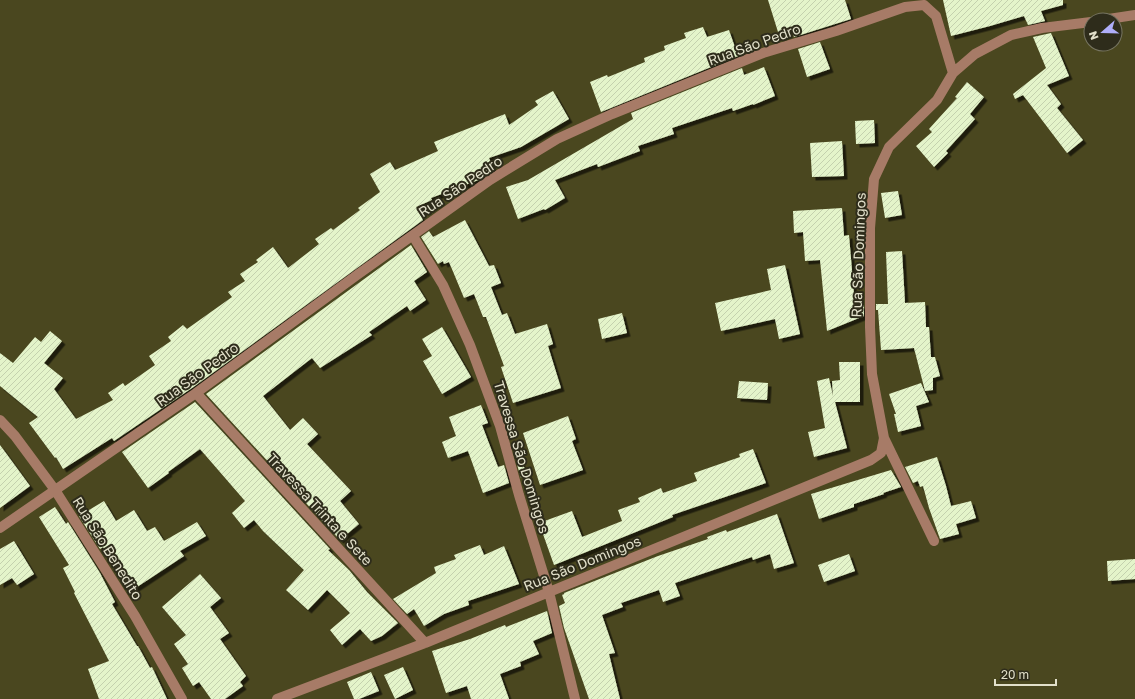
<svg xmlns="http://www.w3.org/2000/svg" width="1135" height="699" font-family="'Golos Text',sans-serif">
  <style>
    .building { fill: url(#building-hatch); filter: url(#shadow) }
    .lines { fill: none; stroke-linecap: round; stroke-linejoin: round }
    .minor { stroke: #a77b67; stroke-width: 10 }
    .labels { text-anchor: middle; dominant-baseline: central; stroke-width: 4; stroke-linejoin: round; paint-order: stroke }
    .street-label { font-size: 14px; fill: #e2e0ca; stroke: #2e2c1b }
  </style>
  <defs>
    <pattern id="building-hatch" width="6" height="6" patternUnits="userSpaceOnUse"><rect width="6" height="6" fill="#e4f4ca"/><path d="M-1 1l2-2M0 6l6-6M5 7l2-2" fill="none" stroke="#c4d1ae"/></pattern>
    <filter id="shadow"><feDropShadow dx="3.5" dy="3.5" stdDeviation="0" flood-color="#0009"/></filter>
  </defs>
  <rect width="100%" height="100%" fill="#4a471f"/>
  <path class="building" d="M768 0H845L851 19 794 37 791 28 778 32Z
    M943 0H1063V5L1041 11 1045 21 1028 25 1024 16 990 26 951 36Z
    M703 27 707 37 729 30 738 56 601 112 590 82 607 75 608 77 645 62 644 58 665 50 664 46 686 38 684 33Z
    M1051 33 1069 76 1047 85 1061 104 1057 108 1083 140 1067 153 1023 95 1015 99 1013 94 1046 68 1033 37Z
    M820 42 830 69 807 77 798 49Z
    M764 67 775 96 753 105V104L733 111 732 108 672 128 674 134 638 146 640 151 598 167 597 164 555 180 565 198 545 210 544 209 518 219 506 187 528 180 633 119 631 113 742 68 744 75Z
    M967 82 984 97 970 114 975 119 946 151 948 153 934 167 916 146 932 132 929 129 957 98 955 97Z
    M553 91 569 119 521 147 489 158 494 170 481 179 431 198 432 200 416 207 423 220 192 388 114 441 112 438 63 469 56 457 55 458 29 423 38 417 0 386V353L13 363 35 337 41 342 50 331 62 341 44 363 63 378 54 389 76 419 113 400 108 393 123 383 125 386 155 365 149 356 171 341 168 337 183 325 187 329 232 297 228 292 245 281 240 274 258 262 256 260 273 247 288 268 319 244 315 239 331 228 333 230 360 210 358 208 380 192 370 174 390 162 395 170 438 151 434 142 505 114 509 125 538 105 535 101Z
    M874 120 875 143 856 144 855 121Z
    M842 141 844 176 812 177 810 143Z
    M898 191 902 215 885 218 881 193Z
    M842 208 844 236 849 235 855 306 864 305V316L827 331 820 260 805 261 803 232 794 233 793 211Z
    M465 220 489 266 494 265 501 283 491 287 502 315 507 313 515 334 547 324 553 344 548 346 561 388 513 403 501 367 504 366 486 317H483L474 294 464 298 449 262 444 264 443 261 438 264 421 237 429 231 433 237Z
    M411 245 427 272 414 281 426 300 410 311 407 306 369 332 372 335 320 368 312 358 263 396 290 430 303 418 318 434 307 444 351 491 340 501 359 524 340 540 206 394Z
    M902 251 905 303 925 302 926 327H929L931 357H935L940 376 933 378V390L925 391 914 348 881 350 878 310H876V304H888L886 252Z
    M785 265 800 334 779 339 775 319 721 331 715 303 771 290 767 269Z
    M622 313 627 333 602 339 598 319Z
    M442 327 471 377 442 394 423 361 432 356 422 339Z
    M839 362H860V402H835L847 448 814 457 808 432 825 428 817 381 829 378 833 396 832 381 840 380Z
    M739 381 768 383 767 400 737 398Z
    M921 383 929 402 916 406 921 426 898 432 894 414H896L889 394Z
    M195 402 330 549 328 550 349 570 367 592 398 623 382 636 371 641 360 629 342 645 330 630 350 613 327 590 308 610 286 590 304 570 263 531 254 520 244 528 232 513 245 501 200 449 168 472 169 473 148 488 122 452Z
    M481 405 488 423 482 425 498 467 504 465 509 483 483 493 468 451 448 458 442 442 456 436 449 417Z
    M568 416 576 439 572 441 583 470 540 485 523 433Z
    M0 445 30 486 0 508Z
    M753 449 766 483 672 515 673 517 554 565 539 523 572 511 582 537 622 521 618 510 640 502 638 498 661 488 663 493 697 481 694 473 740 457 739 454Z
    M937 457 946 486 951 506 971 501 976 518 956 524 959 534 940 539 929 508 923 486 920 487 918 481 913 483 905 467Z
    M520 460 529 476 521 478 516 461Z
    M891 470 901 487 883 493 884 494 854 504V507L819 519 811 494Z
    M104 501 116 521 134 510 147 531 155 527 164 541 197 522 206 536 180 551 184 556 134 589 103 547 100 549 79 516Z
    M55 507 66 524 68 522 100 573 115 602 112 604 137 646H138L150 668 152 667 167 699H99L88 669 109 661 74 593 75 592 63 568 69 565 39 517Z
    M777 514 794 563 774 569 770 554 753 560 752 557 675 583 680 596 663 602 659 590 621 603 623 607 602 615 615 653 609 654 620 699H589L564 628 559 606 565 603 562 595 564 594V593L658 556 708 539 707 537 726 530 727 532Z
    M14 541 34 574 17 585 12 578 0 585V549Z
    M480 545 484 555 504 546 519 584 468 601 469 605 444 614 424 626 414 609 407 614 393 599 436 573 434 567 456 559 454 555Z
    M849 554 855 571 824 582 818 565Z
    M1135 559V579L1108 581 1107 561Z
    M200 574 221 598 210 607 229 633 220 639 246 676 240 682 243 686 225 699H211L199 682 193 686 182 668 188 664 174 644 186 635 162 607Z
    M547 611 552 633 533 641 539 654 520 662 521 666 500 674 509 699H471L467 686 446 693 432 651 470 639 505 625 506 627Z
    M403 667 413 690 395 699 384 675Z
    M371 672 379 691 359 699H354L347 682Z"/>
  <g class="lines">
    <path class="minor" d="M1102 20 1135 15
      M413 236 443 285 470 345 500 426 519 495 549 592 575 699
      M196 393 425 643
      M0 420 15 436 55 490 135 616 182 699
      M0 528 196 393 357 275 490 180 557 139 612 114 763 53 836 31 905 7 924 5 936 16 953 73
      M934 541 884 438 872 374 870 327V228L874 179 889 147 937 100 953 73 975 54 1011 35 1042 28 1091 22
      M277 699 425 643 871 460 881 453 884 438"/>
  </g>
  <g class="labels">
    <g class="street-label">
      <text transform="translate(754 44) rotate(-20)">Rua São Pedro</text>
      <text transform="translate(460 186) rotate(-34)">Rua São Pedro</text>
      <text transform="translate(858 255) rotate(-88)">Rua São Domingos</text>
      <text transform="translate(197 374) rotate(-36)">Rua São Pedro</text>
      <text transform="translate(522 457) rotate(73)">Travessa São Domingos</text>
      <text transform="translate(320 509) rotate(47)">Travessa Trinta e Sete</text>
      <text transform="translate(108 548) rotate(58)">Rua São Benedito</text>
      <text transform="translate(582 563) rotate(-22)">Rua São Domingos</text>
    </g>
  </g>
  <g transform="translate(1103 32) rotate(250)"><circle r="19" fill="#2e2c1b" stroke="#767461"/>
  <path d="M0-3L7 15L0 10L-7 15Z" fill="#afaefa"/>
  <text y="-6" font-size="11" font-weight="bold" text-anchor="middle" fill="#e2e0ca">N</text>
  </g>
  <path d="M995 679v6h61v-6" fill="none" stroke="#e2e0ca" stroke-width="2"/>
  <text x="1001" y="679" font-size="12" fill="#e2e0ca" stroke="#2e2c1b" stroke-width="3" paint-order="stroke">20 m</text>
</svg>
